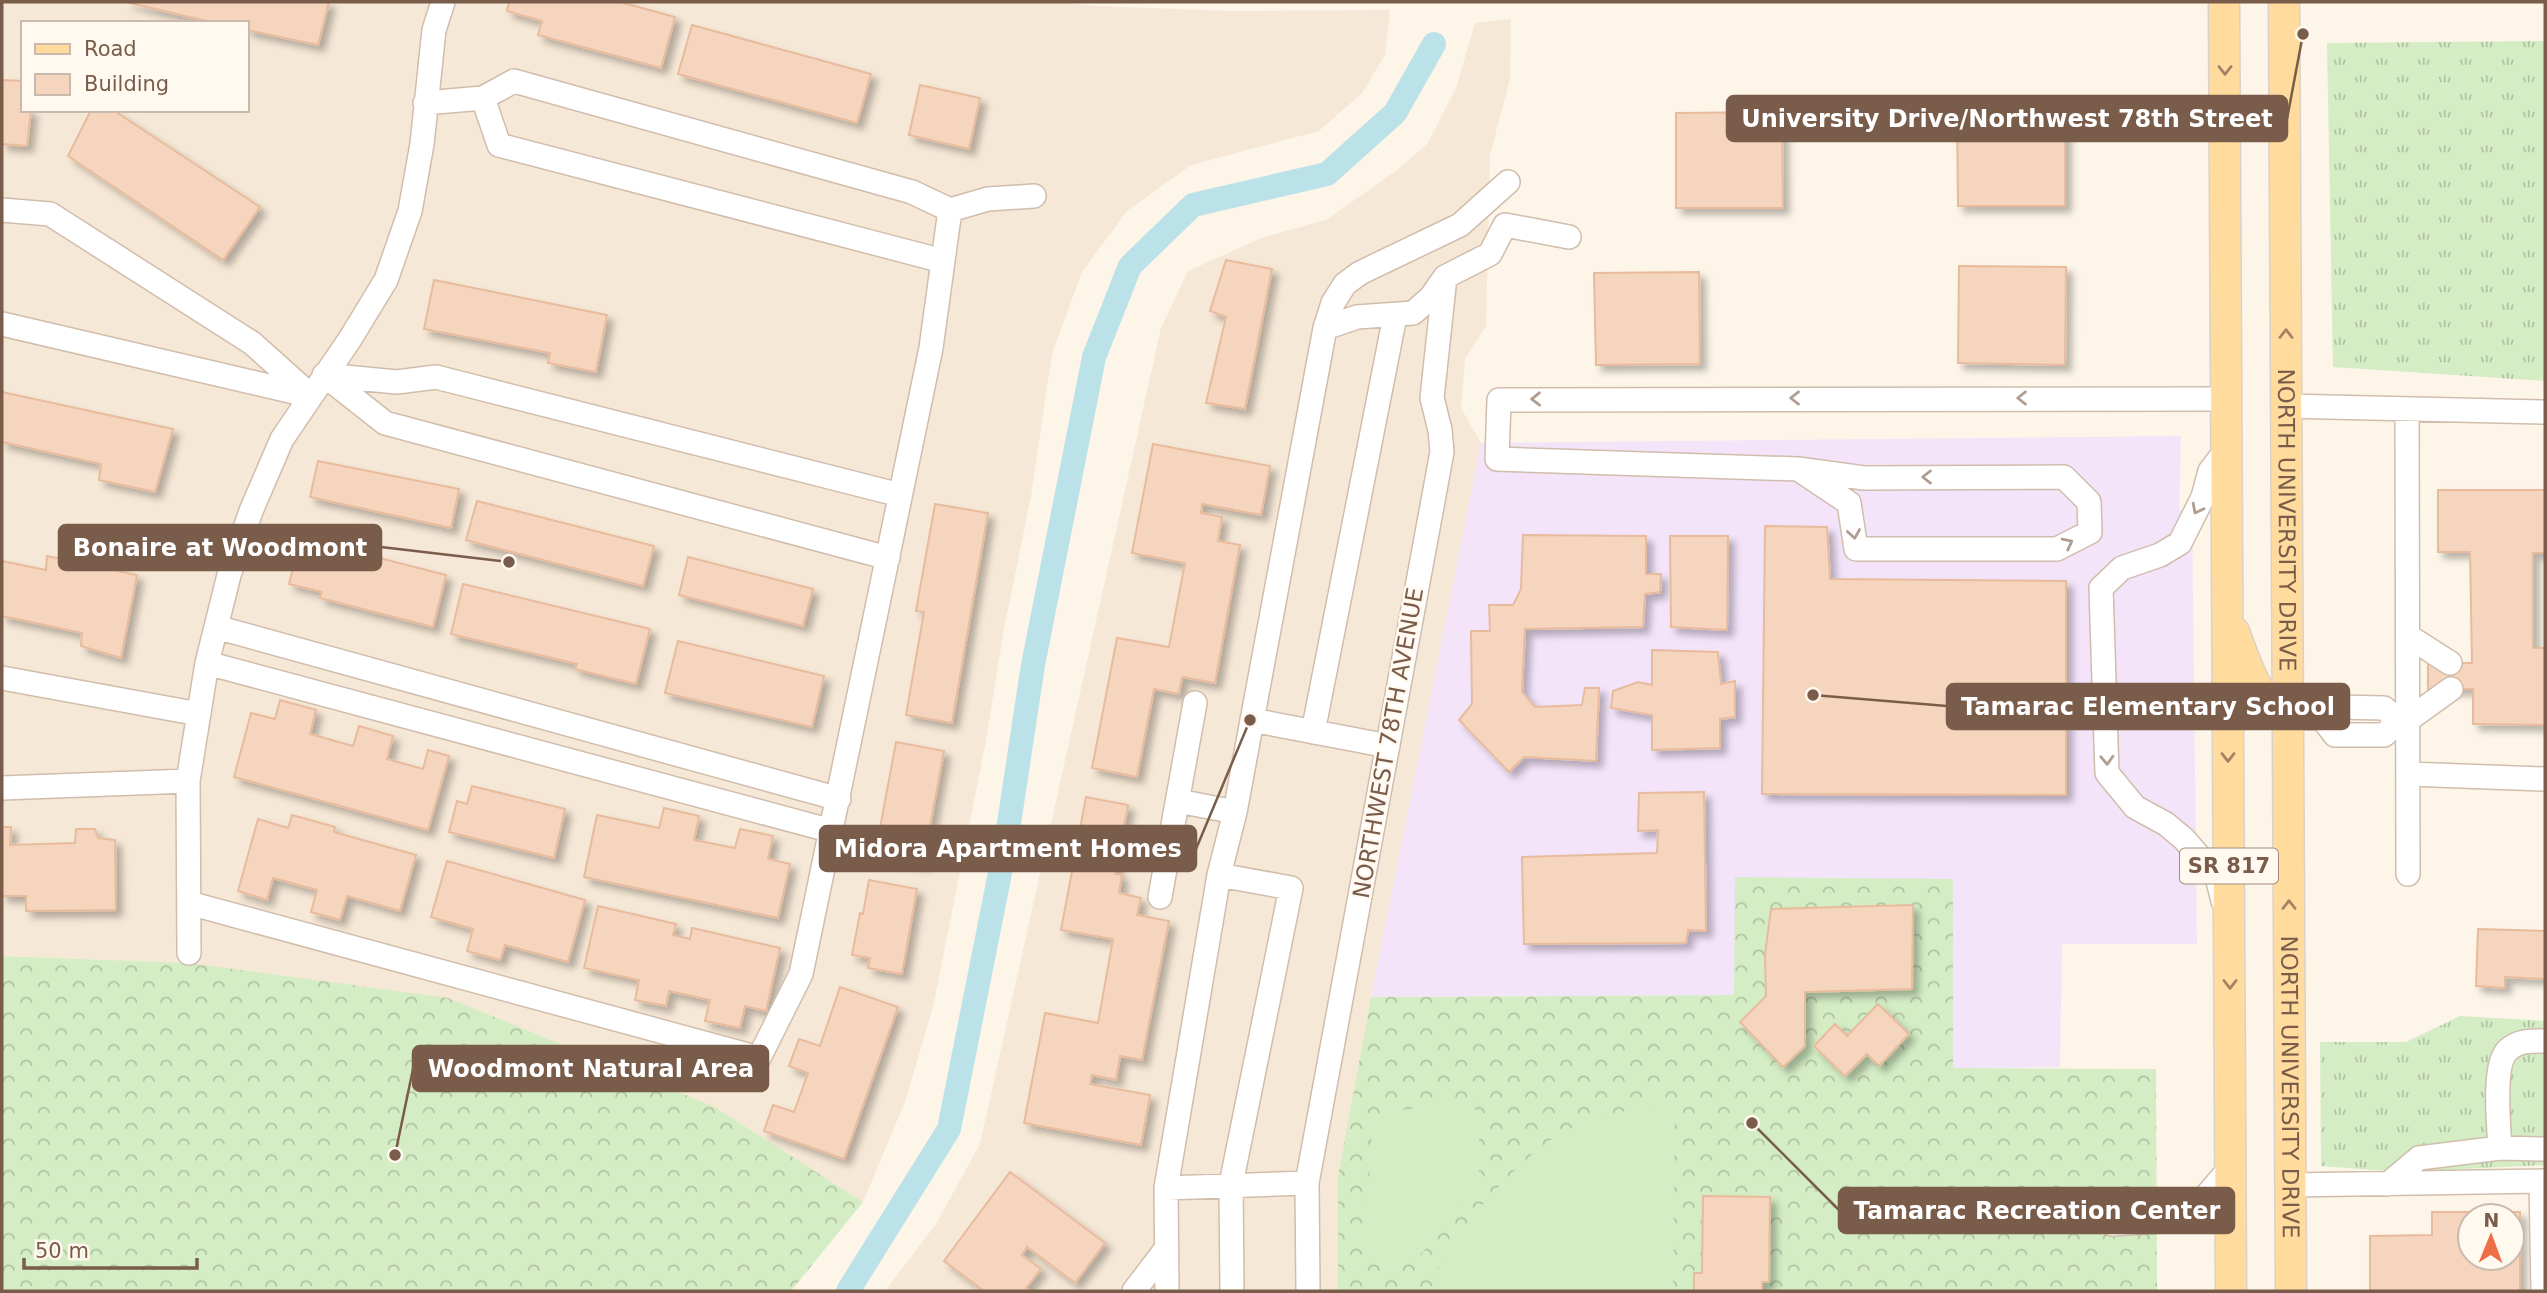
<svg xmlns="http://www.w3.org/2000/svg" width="2547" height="1293" font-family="'DejaVu Sans',sans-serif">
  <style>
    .residential { fill: #f6e8d6; fill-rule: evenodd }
    .education { fill: #f3e4fa }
    .grass { fill: url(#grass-tufts) }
    .forest { fill: url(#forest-crowns) }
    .pitch { fill: #d4edc5 }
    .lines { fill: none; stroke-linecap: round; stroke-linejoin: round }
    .canal { stroke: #bbe1e9; stroke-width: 24 }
    .building { fill: #f5d5be; stroke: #e8bb9d; stroke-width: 2; fill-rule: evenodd; filter: url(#shadow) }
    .minor-casing { stroke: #d1bdac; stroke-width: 26 }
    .major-casing { stroke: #dad1cc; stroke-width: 33 }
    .minor { stroke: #fff; stroke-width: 23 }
    .major { stroke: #ffdc9e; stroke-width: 30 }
    .oneway { stroke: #a28263 }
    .oneway2 { stroke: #af9d92 }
    .labels { text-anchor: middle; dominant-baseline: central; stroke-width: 5; stroke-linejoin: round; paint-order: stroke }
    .shield { fill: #fff9f0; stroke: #a28b7c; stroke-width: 2 }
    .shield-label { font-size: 21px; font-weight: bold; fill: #7a5c4a }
    .street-label { font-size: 23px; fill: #7a5c4a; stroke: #fff9f0 }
    .leader { fill: none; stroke: #7a5c4a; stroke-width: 2.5 }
    .callout-dot { fill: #7a5c4a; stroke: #fff9f0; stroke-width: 2.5 }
    .callout { fill: #7a5c4a; stroke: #7a5c4a; stroke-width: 2.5 }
    .callout-label { font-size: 24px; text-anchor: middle; font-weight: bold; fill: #fff }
  </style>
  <defs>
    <pattern id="grass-tufts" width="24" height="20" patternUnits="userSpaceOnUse" patternTransform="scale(1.75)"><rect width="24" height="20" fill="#d4edc5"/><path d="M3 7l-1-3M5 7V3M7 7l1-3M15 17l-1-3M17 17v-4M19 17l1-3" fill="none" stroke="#b1c3a2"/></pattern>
    <pattern id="forest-crowns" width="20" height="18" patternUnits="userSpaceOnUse" patternTransform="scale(1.75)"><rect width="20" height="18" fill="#d4edc5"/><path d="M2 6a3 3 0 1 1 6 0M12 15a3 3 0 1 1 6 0" fill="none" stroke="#b1c3a2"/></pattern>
    <filter id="shadow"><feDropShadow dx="6" dy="6" stdDeviation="3.5" flood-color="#0004"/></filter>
  </defs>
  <rect width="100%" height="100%" fill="#fdf5e8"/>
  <path class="residential" d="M2 2H1059L1095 6 1230 11 1390 10 1385 55 1362 93 1319 131 1191 165 1127 211 1082 272 1052 354 1031 496 1004 629 985 746 933 1007 905 1102 863 1202 715 1107 189 963 2 956ZM23 23H247V110H23Z
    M1511 19 1510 79 1490 155 1486 326 1465 359 1461 408 1481 443 1371 997 1338 1176V1291H885L936 1224 980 1144 1161 328 1188 271 1261 238 1326 220 1397 170 1428 143 1456 88 1475 23Z"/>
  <path class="education" d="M2181 436 2179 510 2192 513 2197 944H2062L2060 1067 1953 1069 1952 879 1734 995 1371 997 1481 443Z"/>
  <path class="grass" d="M2545 41V381L2333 367 2327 43Z
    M2460 1016 2545 1021V1165L2401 1172 2321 1166 2320 1042H2406Z"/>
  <path class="forest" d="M1735 877 1953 879V1068L2156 1069 2157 1291H1338V1176L1371 997 1734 995Z
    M2 956 189 963 448 998 715 1107 863 1202 791 1291H2Z"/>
  <path class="pitch" d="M1474 1100 1479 1136V1178L1443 1231 1413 1262H1364L1373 1114Z
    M1675 1103 1673 1291H1434C1436 1282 1437 1269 1442 1260 1464 1221 1530 1146 1571 1128 1604 1113 1639 1108 1675 1103Z"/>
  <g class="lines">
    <path class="canal" d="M848 1291 949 1129 1006 843 1033 665 1094 357 1130 266 1193 205 1327 174 1395 113 1434 44"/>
  </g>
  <path class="building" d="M126 2H329L318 45 247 30V23H215Z
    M509 2H620L675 17 661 68 538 35 542 21 507 11Z
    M692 25 871 74 857 123 678 74Z
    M2 80 23 81V110H31L27 146 2 144Z
    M920 85 980 98 969 149 909 135Z
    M91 110H113L260 207 223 260 68 156Z
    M1957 111H2065V206H1958Z
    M1782 112 1783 208H1676V113Z
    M1226 260 1272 269 1245 409 1206 403 1226 317 1210 311Z
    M1959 266 2066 267 2065 365 1958 363Z
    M1699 272 1700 364 1596 365 1594 273Z
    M434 280 607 315 596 372 548 363 550 353 424 329Z
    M2 392 173 429 155 492 99 480 101 464 2 442Z
    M1153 444 1270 466 1261 515 1202 504 1201 513 1222 517 1218 541 1240 545 1215 683 1182 677 1179 694 1154 689 1137 777 1092 768 1117 638 1169 647 1185 563 1132 553Z
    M318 461 459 489 451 528 310 497Z
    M2438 490H2545V553H2533V648H2545V725L2473 724V689H2428V663H2472L2470 552H2438Z
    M477 501 654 546 643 586 466 540Z
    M935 504 988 513 952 723 906 715 924 612 916 611Z
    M1765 526 1827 527 1830 579 2066 581V795L1762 794Z
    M1523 535 1646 536V574H1661L1660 592 1645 594 1643 627 1525 629 1522 692 1535 707 1582 705 1585 688H1599L1596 761 1524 757 1509 772 1459 720 1472 704 1471 631H1490L1489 605H1513L1521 589Z
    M1670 536H1728L1727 630 1671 627Z
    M301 538 446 575 433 627 320 598 322 592 289 584Z
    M47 556 137 575 121 658 81 646 82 633 2 616V561L46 570Z
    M688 557 813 589 803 626 679 595Z
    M463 584 650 629 636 684 575 669 577 664 451 634Z
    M678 641 824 676 812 727 665 693Z
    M1652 650 1718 652 1721 684 1735 681V717L1720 719V748L1652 750V715L1611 708 1613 691 1638 682 1652 685Z
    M280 700 316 710 310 734 353 746 359 726 393 736 387 759 423 769 428 750 449 756 428 830 234 777 251 713 275 719Z
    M896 742 944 751 923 864 875 855Z
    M472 786 565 809 554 858 449 832 457 801 467 804Z
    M1704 792 1706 931 1688 930 1686 943 1524 944 1522 857 1657 853 1658 830 1638 831 1639 793Z
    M1086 797 1128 805 1115 874 1122 875 1119 893 1141 898 1137 915 1169 921 1142 1060 1120 1056 1116 1080 1092 1075 1090 1084 1150 1095 1141 1145 1024 1123 1045 1013 1098 1023 1113 939 1061 930Z
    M664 808 699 816 694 840 735 848 740 829 773 836 768 859 790 864 778 918 584 877 597 815 659 828Z
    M292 815 335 827 334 832 416 855 400 911 347 896 340 920 311 912 317 890 273 878 267 900 238 891 258 819 288 828Z
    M2 827H11L10 845 75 843 76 829H95L98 838 115 840 116 910 26 911V896H2Z
    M447 861 585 900 568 962 505 945 500 960 467 951 473 929 431 917Z
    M869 880 917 889 902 974 868 968 870 958 852 955 860 913 863 914Z
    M1913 905 1912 989 1805 992V1046L1783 1067 1740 1022 1766 996 1765 955 1771 909Z
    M598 906 676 924 673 935 690 939 692 928 780 948 766 1011 745 1006 740 1028 705 1021 710 1000 669 991 666 1006 635 1000 639 980 584 968Z
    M2478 929 2545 931V979L2505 977V988L2476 986Z
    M840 987 898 1007 844 1159 764 1131 773 1105 794 1112 808 1073 789 1066 799 1039 820 1046Z
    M1878 1004 1909 1034 1879 1066 1867 1054 1845 1076 1814 1046 1835 1024 1847 1036Z
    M1010 1172 1105 1243 1075 1283 1027 1247 1022 1255 1041 1269 1026 1288 1030 1291H984L944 1261Z
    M1703 1196 1770 1197 1769 1282H1762V1291H1694V1273H1702Z
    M2432 1212H2520V1291H2370V1236L2432 1235ZM2470 1216H2512V1258H2470Z"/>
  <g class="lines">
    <defs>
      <path id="minor" d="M483 98 499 145 943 261
        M425 103 483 98 514 81 912 192 950 210
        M2 210 50 214 252 343 310 395
        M2 324 307 395
        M1325 328 1357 317 1413 313 1431 297 1445 277
        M324 375 385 423 888 558
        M324 375 397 382 436 377 900 495
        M2286 406 2545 412
        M2407 409 2408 874
        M1798 469 1849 503 1856 549H2057L2090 532 2089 502 2064 477 1864 478 1798 469 1497 459 1499 400 2227 399
        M216 627 839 799
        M2408 636 2450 663
        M207 663 832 831
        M2 678 199 714
        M2288 717 2322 718 2337 707 2384 708 2399 721 2408 720 2451 689
        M2322 718 2335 735H2384L2399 721
        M1252 720 1388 746
        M1313 732 1395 316
        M2408 774 2545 779
        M2 788 188 781
        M1178 801 1235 812
        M1219 875 1291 888 1231 1184 1232 1291
        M1160 897 1195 703
        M2223 901 2217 877 2184 839 2166 824 2135 807 2107 773 2101 588 2122 568 2160 555 2180 543 2203 497 2210 471 2227 449
        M189 903 759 1058 801 974 931 348 950 210 988 199 1034 196
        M189 953 188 781 207 663 229 575 251 511 282 439 350 339 386 280 410 211 422 144 434 30 443 2
        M2500 1148C2499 1127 2492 1064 2508 1050 2519 1040 2532 1041 2545 1041
        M2541 1181 2543 1291
        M2388 1184 2419 1158 2500 1148 2545 1149
        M2291 1185 2545 1181
        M1166 1188 1307 1183
        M2112 1224 2175 1220 2189 1216 2231 1167
        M1134 1291 1166 1249
        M1167 1291 1166 1188 1219 875 1235 812 1325 328 1333 303 1345 284 1360 273 1460 225 1508 182
        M1308 1291 1307 1183 1442 452 1440 430 1432 398 1445 277 1490 254 1505 225 1569 237"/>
      <g id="major">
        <path d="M2224 2 2231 1291"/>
        <path id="s1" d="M2284 2 2291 1291"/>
        <path d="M2234 632C2246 663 2256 702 2288 717"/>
      </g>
    </defs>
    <use href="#minor" class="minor-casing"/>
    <use href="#major" class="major-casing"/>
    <use href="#minor" class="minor"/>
    <use href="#major" class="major"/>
  </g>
  <defs><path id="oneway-chevron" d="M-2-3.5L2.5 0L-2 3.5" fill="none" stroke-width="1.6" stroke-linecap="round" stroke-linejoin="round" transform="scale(1.75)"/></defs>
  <g class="oneway">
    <use href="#oneway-chevron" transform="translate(2225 70) rotate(90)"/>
    <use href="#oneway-chevron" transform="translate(2286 334) rotate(-90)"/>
    <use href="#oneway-chevron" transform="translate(2228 757) rotate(90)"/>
    <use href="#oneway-chevron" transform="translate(2289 905) rotate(-90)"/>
    <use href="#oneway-chevron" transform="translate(2230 984) rotate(90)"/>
  </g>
  <g class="oneway2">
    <use href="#oneway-chevron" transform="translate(1795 398) rotate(180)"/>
    <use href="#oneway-chevron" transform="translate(2022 398) rotate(-180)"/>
    <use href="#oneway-chevron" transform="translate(1536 399) rotate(179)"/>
    <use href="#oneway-chevron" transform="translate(1927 477) rotate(180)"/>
    <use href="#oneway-chevron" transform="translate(2197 509) rotate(117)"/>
    <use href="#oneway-chevron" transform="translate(1854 534) rotate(81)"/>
    <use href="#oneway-chevron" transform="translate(2068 543) rotate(-27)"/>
    <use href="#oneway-chevron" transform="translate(2107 760) rotate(88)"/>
  </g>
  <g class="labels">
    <rect class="shield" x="2180" y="848.5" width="98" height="35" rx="5"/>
    <g class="shield-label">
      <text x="2229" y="866">SR 817</text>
    </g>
    <g class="street-label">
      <text stroke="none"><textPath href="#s1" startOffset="518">NORTH UNIVERSITY DRIVE</textPath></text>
      <text transform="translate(1388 743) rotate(-80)">NORTHWEST 78TH AVENUE</text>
      <text stroke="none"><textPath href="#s1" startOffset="1085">NORTH UNIVERSITY DRIVE</textPath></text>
    </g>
  </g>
  <path class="leader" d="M2303 34L2287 119M509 562L381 547M1813 695L1947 706M1250 720L1196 849M395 1155L413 1069M1752 1123L1839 1210"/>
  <g class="callout-dot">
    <circle cx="2303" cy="34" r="7"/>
    <circle cx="509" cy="562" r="7"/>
    <circle cx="1813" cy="695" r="7"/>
    <circle cx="1250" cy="720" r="7"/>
    <circle cx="395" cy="1155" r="7"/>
    <circle cx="1752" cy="1123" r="7"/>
  </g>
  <g class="callout">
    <rect x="1727" y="96" width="560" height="45" rx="7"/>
    <rect x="59" y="525" width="322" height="45" rx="7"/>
    <rect x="1947" y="684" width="402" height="45" rx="7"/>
    <rect x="820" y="826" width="376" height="45" rx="7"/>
    <rect x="413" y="1046" width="355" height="45" rx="7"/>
    <rect x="1839" y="1188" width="395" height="45" rx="7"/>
  </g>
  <g class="callout-label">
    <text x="2007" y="127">University Drive/Northwest 78th Street</text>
    <text x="220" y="556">Bonaire at Woodmont</text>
    <text x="2148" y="715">Tamarac Elementary School</text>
    <text x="1008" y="857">Midora Apartment Homes</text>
    <text x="591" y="1077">Woodmont Natural Area</text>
    <text x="2037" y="1219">Tamarac Recreation Center</text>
  </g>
  <rect width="2547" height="1293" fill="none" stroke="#7a5c4a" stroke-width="7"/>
  <rect x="21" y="21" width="228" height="91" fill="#fff9f0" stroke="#cabaae" stroke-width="2"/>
  <rect x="35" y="44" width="35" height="10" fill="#ffdc9e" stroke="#cabaae" stroke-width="2"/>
  <text x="84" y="56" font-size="21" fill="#7a5c4a">Road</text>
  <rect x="35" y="74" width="35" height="21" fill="#f5d5be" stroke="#cabaae" stroke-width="2"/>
  <text x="84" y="91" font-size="21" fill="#7a5c4a">Building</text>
  <g transform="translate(2491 1237) rotate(1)"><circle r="33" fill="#fff9f0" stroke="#cabaae" stroke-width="2"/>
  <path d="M0-5L12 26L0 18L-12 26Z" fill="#ed6f48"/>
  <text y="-10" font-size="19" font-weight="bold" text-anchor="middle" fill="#7a5c4a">N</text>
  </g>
  <path d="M24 1258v10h173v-10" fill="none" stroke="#7a5c4a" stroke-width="3.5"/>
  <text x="35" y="1258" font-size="21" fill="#7a5c4a" stroke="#fff9f0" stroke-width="5" paint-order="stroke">50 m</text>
</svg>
